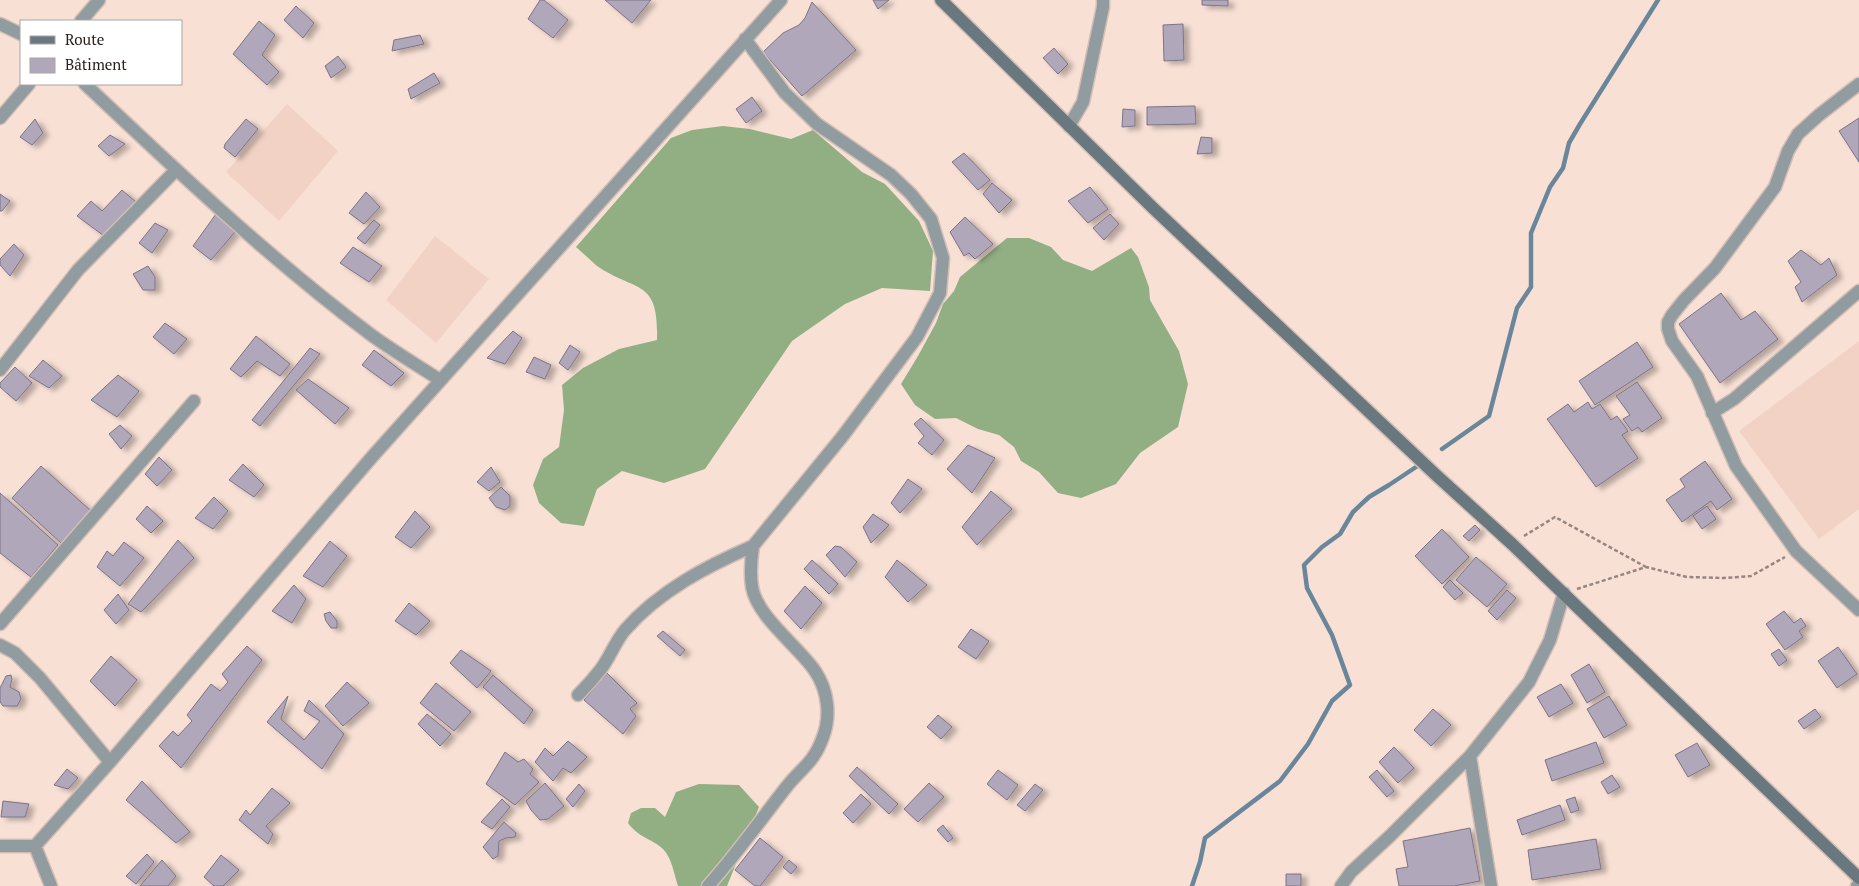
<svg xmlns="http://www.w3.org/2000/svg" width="1859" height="886" font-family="'PT Serif',serif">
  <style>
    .built { fill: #f2d2c5 }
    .forest { fill: #92af84 }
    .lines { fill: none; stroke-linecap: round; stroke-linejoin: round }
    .stream { stroke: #69869b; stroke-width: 4.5 }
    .building { fill: #b1a7bb; stroke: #7d7386; filter: url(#shadow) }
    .street-casing { stroke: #d3bdb4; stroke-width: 15 }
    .secondary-casing { stroke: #d3bdb4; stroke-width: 15 }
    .path { stroke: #97867f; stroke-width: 2.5; stroke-dasharray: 4 2.5; stroke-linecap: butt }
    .street { stroke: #919ca0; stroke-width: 12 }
    .secondary { stroke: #68787e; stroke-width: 12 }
  </style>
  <defs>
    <filter id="shadow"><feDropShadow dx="5.5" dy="3" stdDeviation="2.5" flood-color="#0004"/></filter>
  </defs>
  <rect width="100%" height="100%" fill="#f8e0d5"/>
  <path class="built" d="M287 104 338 151 279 221 226 172Z
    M435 236 489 279 436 343 386 300Z
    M1859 341V509L1819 539 1739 431Z"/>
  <path class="forest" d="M723 126 750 129 791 139 813 130 862 172 885 184 919 221 933 251 930 291 882 288 845 304 792 341 705 469 664 483 622 471 597 489 584 526 561 523 539 503 533 485 543 459 559 447 564 410 562 385 583 368 619 349 657 340C659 278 637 293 597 266 590 260 583 253 576 247L671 138 692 130Z
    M1007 238H1029L1051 247 1063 260 1092 271 1131 248 1138 257 1149 287 1150 300 1179 351 1188 384 1178 427 1140 453 1116 484 1081 498 1058 493 1039 472 1021 461 1014 447 999 435 978 429 956 418 935 419 915 405 901 384 918 356 936 323 943 304 954 291 960 277Z
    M699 784 739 785 759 807 727 886H678C674 874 672 858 663 849 651 838 639 838 628 823L631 813 641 808H655L665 817 676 792Z"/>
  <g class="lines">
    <path class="stream" d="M1442 449 1489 416 1517 308 1531 287V233L1550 187 1563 168 1569 143 1580 124 1658 0
      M1192 886 1200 862 1205 838 1280 781 1308 744 1332 701 1350 685 1332 635 1307 588 1304 565 1322 547 1340 534 1353 512 1369 497 1389 485 1419 465"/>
  </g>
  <path class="building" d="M540 0H544L568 20 553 38 528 19Z
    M605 0H651L632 23Z
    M873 0H889L878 9Z
    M1202 0H1228V6L1202 5Z
    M812 2 856 50 802 96 763 52 783 33 799 25 805 18Z
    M296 6 314 23 303 38 284 20Z
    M259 21 275 35 262 55 279 72 267 85 233 54Z
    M1183 24 1184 60 1164 61 1163 25Z
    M420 35 424 44 392 51 394 40Z
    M1054 48 1068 64 1058 74 1043 58Z
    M338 56 346 67 331 78 325 66Z
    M434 73 440 83 411 99 408 89Z
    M752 97 762 111 746 123 736 109Z
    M1195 106 1196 124 1147 125V107Z
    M1123 109 1135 110V126L1122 127Z
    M1859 118V162L1839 131Z
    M35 119 43 133 32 145 20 137Z
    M246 119 258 129 235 157 224 148 225 144Z
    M110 135 125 144 109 156 98 146Z
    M1201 137 1212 138V153L1197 154Z
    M964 153 990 180 978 190 952 162Z
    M992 183 1012 200 999 213 983 194Z
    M1090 187 1108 209 1088 223 1068 201Z
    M122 190 136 202 104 236 77 216 91 201 102 211Z
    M366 192 380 207 364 224 349 213Z
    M0 194 10 201 2 211H0Z
    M216 214 235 232 211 260 193 246Z
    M1110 214 1119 224 1104 240 1093 228Z
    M965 217 993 244 975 259 969 253 964 256 950 232Z
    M374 220 380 225 365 244 357 238Z
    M155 223 168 230 152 253 139 243Z
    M14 244 24 255 10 276 0 265V259Z
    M353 247 382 266 369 282 340 263Z
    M1801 250 1821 265 1829 258 1837 275 1802 302 1795 287 1801 282 1788 261Z
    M148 266 155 277V290H143L133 274Z
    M1721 293 1741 320 1755 311 1778 339 1720 383 1679 324Z
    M165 323 187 339 174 354 153 337Z
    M513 331 522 338 505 364 487 358Z
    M256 336 290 364 280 376 257 361 241 377 230 369Z
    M1637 342 1653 367 1595 405 1579 381Z
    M570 345 580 352 568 370 559 363Z
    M310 348 320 354 260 426 252 420Z
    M374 350 404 373 391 386 362 365Z
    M534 357 551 365 545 379 526 372Z
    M43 360 62 376 49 388 29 376Z
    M15 367 32 383 16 401 0 387V383Z
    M118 375 139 391 117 417 91 400Z
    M308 379 349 408 335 424 296 390Z
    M1637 382 1662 418 1642 432 1638 427 1632 431 1623 419 1630 415 1616 396Z
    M1588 402 1592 409 1600 404 1611 420 1617 416 1628 431 1622 435 1638 458 1596 487 1547 419 1568 404 1574 412Z
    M921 418 944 440 932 455 918 443 924 436 914 424Z
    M120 425 132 436 121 449 109 434Z
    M968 445 995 458 972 493 947 469Z
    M159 457 172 470 157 486 145 474Z
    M1705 461 1732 499 1717 510 1711 501 1682 522 1666 500 1685 487 1680 479Z
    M243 464 264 485 254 497 229 480Z
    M41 466 91 511 62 544 12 498Z
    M491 467 500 482 489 491 477 482Z
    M908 479 922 489 900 513 891 503Z
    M501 487 510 496V506L505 510 496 507 489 498Z
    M991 491 1012 509 977 545 962 527Z
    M0 493 58 545 31 577 0 553Z
    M214 497 228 511 213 529 195 518Z
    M147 506 163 521 151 533 136 519Z
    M1707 506 1716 519 1702 529 1693 516Z
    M415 511 430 527 411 548 395 537Z
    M873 514 889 525 871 543 863 527Z
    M1475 525 1480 530 1469 541 1463 536Z
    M1442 529 1469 557 1442 584 1415 556Z
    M178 540 194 558 141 612 128 604Z
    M330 541 347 556 323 587 303 576Z
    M124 542 144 558 120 586 97 567 107 551 113 556Z
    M835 546 841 547 857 562 845 577 826 555Z
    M1476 557 1507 584 1487 607 1456 580Z
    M812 560 838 584 829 594 804 569Z
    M897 560 927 585 908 602 885 577Z
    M1450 580 1463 593 1455 600 1443 587Z
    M294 585 306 599 292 623 272 611Z
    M805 586 822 603 801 629 784 611Z
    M1507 590 1516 598 1497 620 1488 611Z
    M118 594 129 610 116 624 104 610Z
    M409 603 430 621 416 635 395 621Z
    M1784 611 1794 623 1801 618 1806 626 1799 631 1803 637 1785 650 1766 624Z
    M330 612 337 621V628H331L326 621 324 614Z
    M971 629 989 641 976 659 958 647Z
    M663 631 685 650 680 656 657 636Z
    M247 646 262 660 181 768 159 746 173 731 178 736 192 721 187 715 211 684 220 691 228 682 222 674Z
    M1838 647 1857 674 1837 688 1818 661Z
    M1779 649 1787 660 1779 666 1771 654Z
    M461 650 491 671 477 688 450 663Z
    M111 656 137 680 115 706 90 681Z
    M1589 664 1605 692 1587 703 1571 675Z
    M607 673 637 703 630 709 636 716 623 734 584 700Z
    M11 675 12 679 10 687 19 692 21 699 17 706H3L0 702V688L6 676Z
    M493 675 533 710 524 724 483 687Z
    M347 682 369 703 343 726 325 706Z
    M436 683 471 712 454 731 420 703Z
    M1561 684 1573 703 1549 717 1537 697Z
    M288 696 281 719 304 740 320 721 304 711 309 700 344 734 322 769 267 722Z
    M1609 696 1627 725 1604 738 1587 709Z
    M1433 709 1451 725 1431 746 1414 730Z
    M1815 709 1821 717 1804 729 1798 721Z
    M427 714 451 734 440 746 418 724Z
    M938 715 952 727 941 739 927 727Z
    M568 741 587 757 571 773 563 768 553 781 535 762 545 748 553 756Z
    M1596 742 1604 763 1552 781 1545 760Z
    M1697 743 1710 765 1688 777 1675 755Z
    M1394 747 1414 768 1398 783 1379 762Z
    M505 752 518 762 524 759 533 769 530 774 539 782 515 805 486 784Z
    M857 767 898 804 889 814 849 776Z
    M67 769 78 778 68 789 54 785Z
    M998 770 1018 785 1007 800 987 784Z
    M1377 770 1394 791 1387 797 1369 777Z
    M1612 775 1620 787 1608 794 1601 782Z
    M142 781 190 832 176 843 126 800Z
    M545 783 564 806 548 819 540 820 531 810 526 801Z
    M929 783 944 797 918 822 904 809Z
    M579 784 585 791 573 807 566 799Z
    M1035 784 1043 790 1025 811 1017 805Z
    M272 788 290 803 266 826 273 834 268 844 239 820 246 810 250 815Z
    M861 794 871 804 853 823 843 813Z
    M1575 797 1579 810 1571 813 1566 800Z
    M502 799 510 807 492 829 481 822Z
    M3 801 29 804 25 817H1Z
    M1560 805 1565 820 1522 835 1517 820Z
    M504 822 516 833 515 837 506 838 499 841 498 856 493 859 483 847Z
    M943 825 953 838 948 842 937 830Z
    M1470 828 1480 881 1454 886H1399L1396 869 1408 867 1403 841Z
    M760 838 783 857 760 886H755L735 870Z
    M1596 839 1601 869 1532 880 1528 850Z
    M147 854 154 862 136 884 126 876Z
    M221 855 239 870 223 886H214L204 877Z
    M162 860 176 876 168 886H140Z
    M789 860 797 867 791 874 783 867Z
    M1286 874H1301V886H1286Z"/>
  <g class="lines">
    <defs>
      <path id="street" d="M81 21 99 0
        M0 24 21 34
        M85 84C177 171 269 258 370 334 393 351 417 365 440 380
        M1859 84 1819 115 1798 134 1788 151 1775 187 1715 268 1684 300 1672 315 1668 322V329L1672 341 1697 376 1736 466 1796 551 1859 610
        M0 118 29 84
        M1069 126 1083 102 1103 7V0
        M0 370 78 270 176 170
        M1712 413 1734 399 1859 291
        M0 624 194 401
        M0 645 15 653 40 678 110 762
        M578 695C586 687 594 678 601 669 610 657 615 642 625 630 659 591 707 566 753 546
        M1470 756 1491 886
        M0 846H35L110 762 372 457 781 0
        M35 846 51 886
        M708 886C737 854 761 819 788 785 804 766 814 762 823 737 831 716 828 690 815 671 799 647 757 617 752 587 750 573 751 559 753 546L842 437 917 337 940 293 943 258 931 219 911 194 891 175 817 124 785 93 745 39
        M1341 886 1351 872 1390 836 1470 756 1529 682 1550 640 1564 593
        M1857 886 1859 885"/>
      <path id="secondary" d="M941 0 1152 207 1436 475 1512 544 1859 878"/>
    </defs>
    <use href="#street" class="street-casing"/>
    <use href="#secondary" class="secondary-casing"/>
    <path class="path" d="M1524 536 1555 517 1646 567
      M1577 589 1646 567 1687 577 1724 578 1751 576 1785 557"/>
    <use href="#street" class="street"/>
    <use href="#secondary" class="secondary"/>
  </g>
  <rect x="20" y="20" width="162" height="65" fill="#ffffff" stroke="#a9a6a4"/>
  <rect x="30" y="36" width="25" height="8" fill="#68787e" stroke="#a9a6a4"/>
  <text x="65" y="45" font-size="15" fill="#29201c">Route</text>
  <rect x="30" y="58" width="25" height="15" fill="#b1a7bb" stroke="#a9a6a4"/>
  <text x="65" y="70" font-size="15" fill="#29201c">Bâtiment</text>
</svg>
